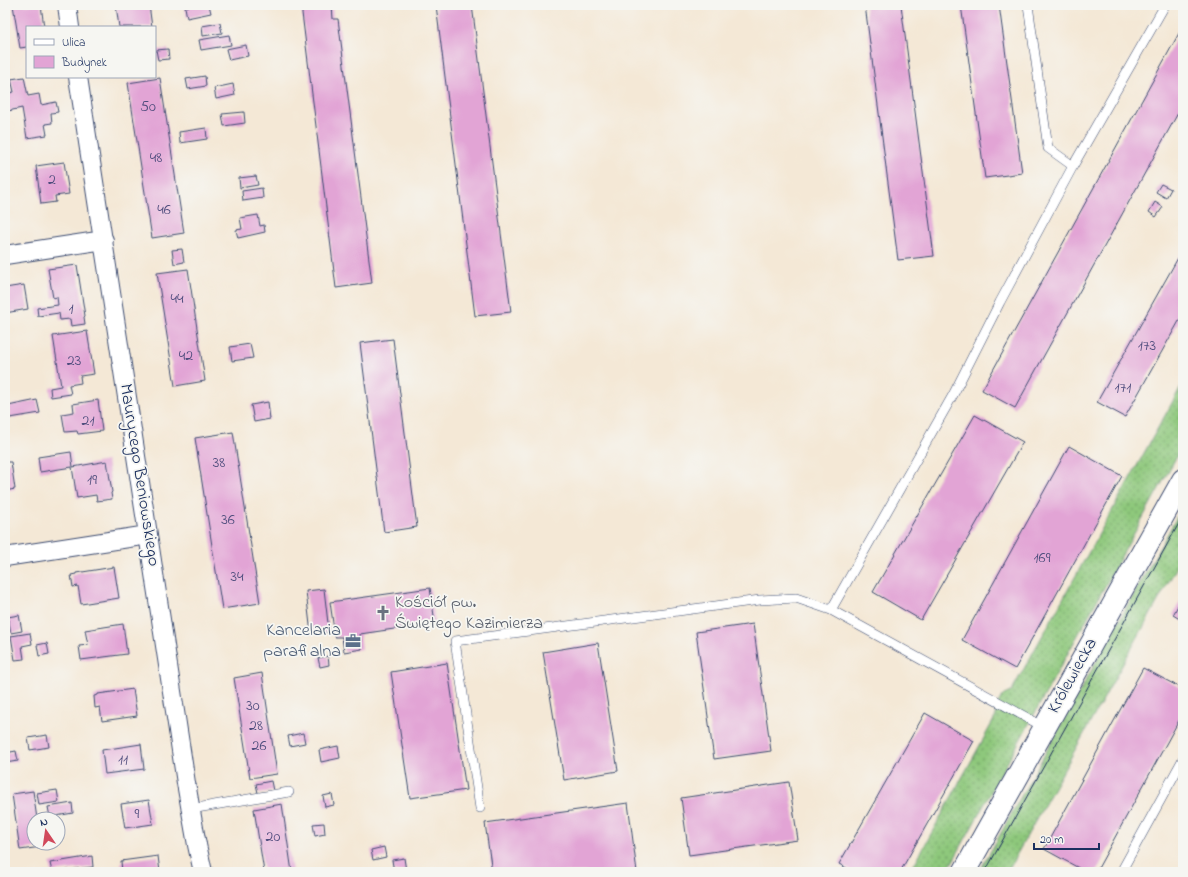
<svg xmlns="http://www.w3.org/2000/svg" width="1188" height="877" font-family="'Indie Flower',sans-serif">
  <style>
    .grass { fill: url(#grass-dots); stroke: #547c6c }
    .building { fill: #e2a4d5 }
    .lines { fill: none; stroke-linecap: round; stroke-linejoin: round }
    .service-casing { stroke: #3c4b70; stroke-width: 10 }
    .minor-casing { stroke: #3c4b70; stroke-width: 20 }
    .secondary-casing { stroke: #3c4b70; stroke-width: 24 }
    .service { stroke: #fff; stroke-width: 9 }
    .minor { stroke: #fff; stroke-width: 18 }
    .secondary { stroke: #fff; stroke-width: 22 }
    .tram { stroke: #1b2f5e; stroke-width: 1 }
    .labels { text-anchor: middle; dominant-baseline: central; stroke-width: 3.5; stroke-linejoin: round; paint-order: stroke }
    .number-label { font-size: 16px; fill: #4d4c7c }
    .street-label { font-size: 18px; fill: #1b2f5e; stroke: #f6f6f2 }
    .worship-label { font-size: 18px; fill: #5b616d; stroke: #f6f6f2; text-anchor: start }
    .service-label { font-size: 18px; fill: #4e5e75; stroke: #f6f6f2; text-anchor: end }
  </style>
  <defs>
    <pattern id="grass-dots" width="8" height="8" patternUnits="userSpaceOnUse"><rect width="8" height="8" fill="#8ec87b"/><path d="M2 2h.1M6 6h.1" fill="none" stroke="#73a368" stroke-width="1.8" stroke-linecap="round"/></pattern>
  </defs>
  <rect width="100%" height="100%" fill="#f6f6f2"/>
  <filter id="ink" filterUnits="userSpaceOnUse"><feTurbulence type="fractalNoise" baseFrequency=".025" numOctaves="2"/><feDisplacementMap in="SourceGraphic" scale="8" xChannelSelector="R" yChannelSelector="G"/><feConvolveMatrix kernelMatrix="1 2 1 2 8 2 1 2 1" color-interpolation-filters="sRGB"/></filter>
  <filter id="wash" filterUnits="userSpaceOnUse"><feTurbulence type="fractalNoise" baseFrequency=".012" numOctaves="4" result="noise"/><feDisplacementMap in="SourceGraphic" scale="16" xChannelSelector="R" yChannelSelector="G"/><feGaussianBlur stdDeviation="0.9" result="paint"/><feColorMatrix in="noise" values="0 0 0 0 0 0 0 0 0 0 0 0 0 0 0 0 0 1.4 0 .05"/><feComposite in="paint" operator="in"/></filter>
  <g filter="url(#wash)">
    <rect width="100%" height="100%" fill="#f4e8d6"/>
    <path class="grass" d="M1183 383V445L947 872H910L996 716 995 709 1002 696 1011 692Z
      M1183 506V556L1007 872H979Z"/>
    <g id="blocks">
      <path class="building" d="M13 5H41L44 27H27V47L20 48Z
        M116 5H149L152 27H119Z
        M196 5H209L211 13 187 18 185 7Z
        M301 5H332L333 19H338L372 283 336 288Z
        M436 5H472L511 312 475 316Z
        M865 5H901L934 256 898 260Z
        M961 5H999L1022 173 985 178Z
        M220 23 222 33 203 36 202 26Z
        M1183 26V104L1015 408 982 390Z
        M229 35 231 45 201 50 199 40Z
        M246 45 248 56 229 60 226 49Z
        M168 49 169 59 158 60 156 50Z
        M205 76 206 86 188 89 186 79Z
        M24 77 28 96 39 94 41 105 56 102 58 112 51 113 52 123 45 124 47 135 27 138 22 108 8 111 5 94 14 92 11 79Z
        M160 78 184 233 152 238 128 83Z
        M233 84 235 95 216 99 214 88Z
        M244 112 245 123 224 126 222 114Z
        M206 128 207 139 180 143 179 132Z
        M64 162 69 194 55 196 56 202 41 204 36 166Z
        M256 176 258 185 240 188 239 178Z
        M1161 184 1171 189 1166 198 1156 192Z
        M262 188 263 198 243 201 242 191Z
        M1155 202 1163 207 1156 217 1149 212Z
        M258 215 260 226 264 225 265 232 238 238 236 230 242 229 240 218Z
        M182 249 184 262 174 264 172 250Z
        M1183 249V314L1125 417 1097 402Z
        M77 265 85 316 84 317 85 324 71 326 70 319 60 320 59 313 38 316 37 308 58 305 57 297 53 298 48 269Z
        M188 269 205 381 175 386 157 273Z
        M24 285 28 309 5 313V288Z
        M87 331 94 374 80 376 81 383 69 385 71 394 51 397 50 388 61 386 53 336Z
        M393 339 417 527 384 532 360 343Z
        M250 344 253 358 232 361 230 347Z
        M37 400 40 413 10 418 8 406Z
        M98 400 102 431 78 434 77 431 65 432 62 414 74 412 73 404Z
        M268 402 270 419 254 422 251 405Z
        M975 415 1023 442 921 620 873 592Z
        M233 432 260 603 222 609 195 438Z
        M1069 446 1122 476 1015 669 962 640Z
        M71 452 73 467 107 461 112 492 111 493 112 499 97 501 96 495 77 498 72 467 40 472 38 457Z
        M5 462H11L15 489 5 491Z
        M114 567 119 598 81 604 78 586 73 587 71 575 76 574V573Z
        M430 588 435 623 360 634 362 649 344 652 342 637H335L330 602Z
        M324 589 329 632 311 634 306 591Z
        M1183 596V621L1173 615Z
        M19 615 22 631 11 633 8 617Z
        M123 624 127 654 81 660 79 646 88 645 85 630Z
        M753 624 771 751 714 759 696 632Z
        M30 633 32 644 22 646 24 659 15 660 11 636Z
        M47 643 49 654 39 656 37 645Z
        M598 643 618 771 564 780 543 652Z
        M328 656 329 665 320 667 318 658Z
        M447 663 466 790 410 798 391 672Z
        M1143 668 1183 689V713L1096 872H1086L1044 849Z
        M262 673 277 774 250 778 234 678Z
        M133 689 137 716 102 721 100 707 95 708 94 696 98 695V694Z
        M925 713 974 741 900 872H854L839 864Z
        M303 733 305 743 290 746 288 736Z
        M47 735 49 747 30 750 28 738Z
        M141 744 144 769 105 774 102 750Z
        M338 746 340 758 321 762 319 750Z
        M16 751 18 761 5 763V753Z
        M271 781 273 791 258 793 256 784Z
        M789 782 798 840 689 855 681 798Z
        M57 790 59 802 39 805 37 793Z
        M33 791 37 819H34V843H40L41 847 20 850 12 794Z
        M332 794 334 805 325 807 323 796Z
        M149 800 153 824 125 828 121 804Z
        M72 803 73 813 50 817 48 807Z
        M628 803 637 872H492L485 823Z
        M282 804 292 872H264L254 809Z
        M324 823 325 834 315 836 313 824Z
        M384 847 386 857 373 860 371 850Z
        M92 856 93 867 52 872 50 863Z
        M158 856 160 872H122L121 861Z
        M404 858 406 871 394 872 392 860Z"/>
    </g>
  </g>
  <g filter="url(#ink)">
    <use href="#blocks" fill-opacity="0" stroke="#3c4b70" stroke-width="1"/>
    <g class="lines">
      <defs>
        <path id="service" d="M1028 5 1048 148 1073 166
          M1044 727 831 610 953 395 1000 302 1073 166 1165 5
          M480 808 455 641 760 600 796 598 831 610
          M191 809 289 792
          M1121 872 1183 759"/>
        <path id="minor" d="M67 5 70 27
          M78 77 186 783 197 845 203 872
          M5 255 104 240
          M5 557 148 535"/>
        <path id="secondary" d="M964 872 1183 480"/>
      </defs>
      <use href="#service" class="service-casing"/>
      <use href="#minor" class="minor-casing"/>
      <use href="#secondary" class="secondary-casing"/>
      <use href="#service" class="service"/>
      <use href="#minor" class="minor"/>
      <use href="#secondary" class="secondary"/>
      <path class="tram" d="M985 872 1183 516"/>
    </g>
  </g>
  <defs>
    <symbol id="church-bare" viewBox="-9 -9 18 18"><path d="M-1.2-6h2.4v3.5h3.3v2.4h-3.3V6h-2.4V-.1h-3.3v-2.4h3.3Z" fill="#6b7280" stroke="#f6f6f2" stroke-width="2.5" paint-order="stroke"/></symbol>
    <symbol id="office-bare" viewBox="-9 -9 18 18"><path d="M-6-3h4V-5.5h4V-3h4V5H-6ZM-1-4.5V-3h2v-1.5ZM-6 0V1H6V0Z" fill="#5c6f8a" stroke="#f6f6f2" stroke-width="2.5" paint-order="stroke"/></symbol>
  </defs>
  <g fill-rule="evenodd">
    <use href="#church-bare" x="372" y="602" width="22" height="22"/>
    <use href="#office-bare" x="342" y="630" width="22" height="22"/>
  </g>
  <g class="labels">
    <g class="number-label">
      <text x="148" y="107">50</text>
      <text x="156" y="158">48</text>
      <text x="52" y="180">2</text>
      <text x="164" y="210">46</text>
      <text x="177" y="299">44</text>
      <text x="71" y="309">1</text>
      <text x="1147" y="346">173</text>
      <text x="186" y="356">42</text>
      <text x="74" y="361">23</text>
      <text x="1123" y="388">171</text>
      <text x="88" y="421">21</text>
      <text x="219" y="463">38</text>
      <text x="92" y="480">19</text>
      <text x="228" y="520">36</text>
      <text x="1042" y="558">169</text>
      <text x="237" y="577">34</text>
      <text x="253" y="706">30</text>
      <text x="256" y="726">28</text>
      <text x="259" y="746">26</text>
      <text x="123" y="760">11</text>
      <text x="137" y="814">9</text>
      <text x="273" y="837">20</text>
    </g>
    <g class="street-label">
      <text transform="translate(139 475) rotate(81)">Maurycego Beniowskiego</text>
      <text transform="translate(1073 676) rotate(-61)">Królewiecka</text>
    </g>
    <g class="worship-label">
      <text x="395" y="603">Kościół pw.<tspan x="395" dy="21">Świętego Kazimierza</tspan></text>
    </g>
    <g class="service-label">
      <text x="341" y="631">Kancelaria<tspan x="341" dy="21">parafialna</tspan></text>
    </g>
  </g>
  <rect width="1188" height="877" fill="none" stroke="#f6f6f2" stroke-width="20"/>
  <rect x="26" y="26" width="130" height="52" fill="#f6f6f2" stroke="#9ea6b7"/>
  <rect x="34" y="39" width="20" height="6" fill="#ffffff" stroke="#9ea6b7"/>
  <text x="62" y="46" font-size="12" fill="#1b2f5e">Ulica</text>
  <rect x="34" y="56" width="20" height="12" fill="#e2a4d5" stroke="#9ea6b7"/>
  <text x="62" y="66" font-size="12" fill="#1b2f5e">Budynek</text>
  <g transform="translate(46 831) rotate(347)"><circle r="19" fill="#f6f6f2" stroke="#9ea6b7"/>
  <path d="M0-3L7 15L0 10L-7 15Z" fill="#d1495b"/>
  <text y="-6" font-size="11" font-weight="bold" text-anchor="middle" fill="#1b2f5e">N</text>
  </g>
  <path d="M1034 843v6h65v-6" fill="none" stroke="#1b2f5e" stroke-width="2"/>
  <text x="1040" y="843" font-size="12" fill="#1b2f5e" stroke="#f6f6f2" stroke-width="3" paint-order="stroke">20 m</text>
</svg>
